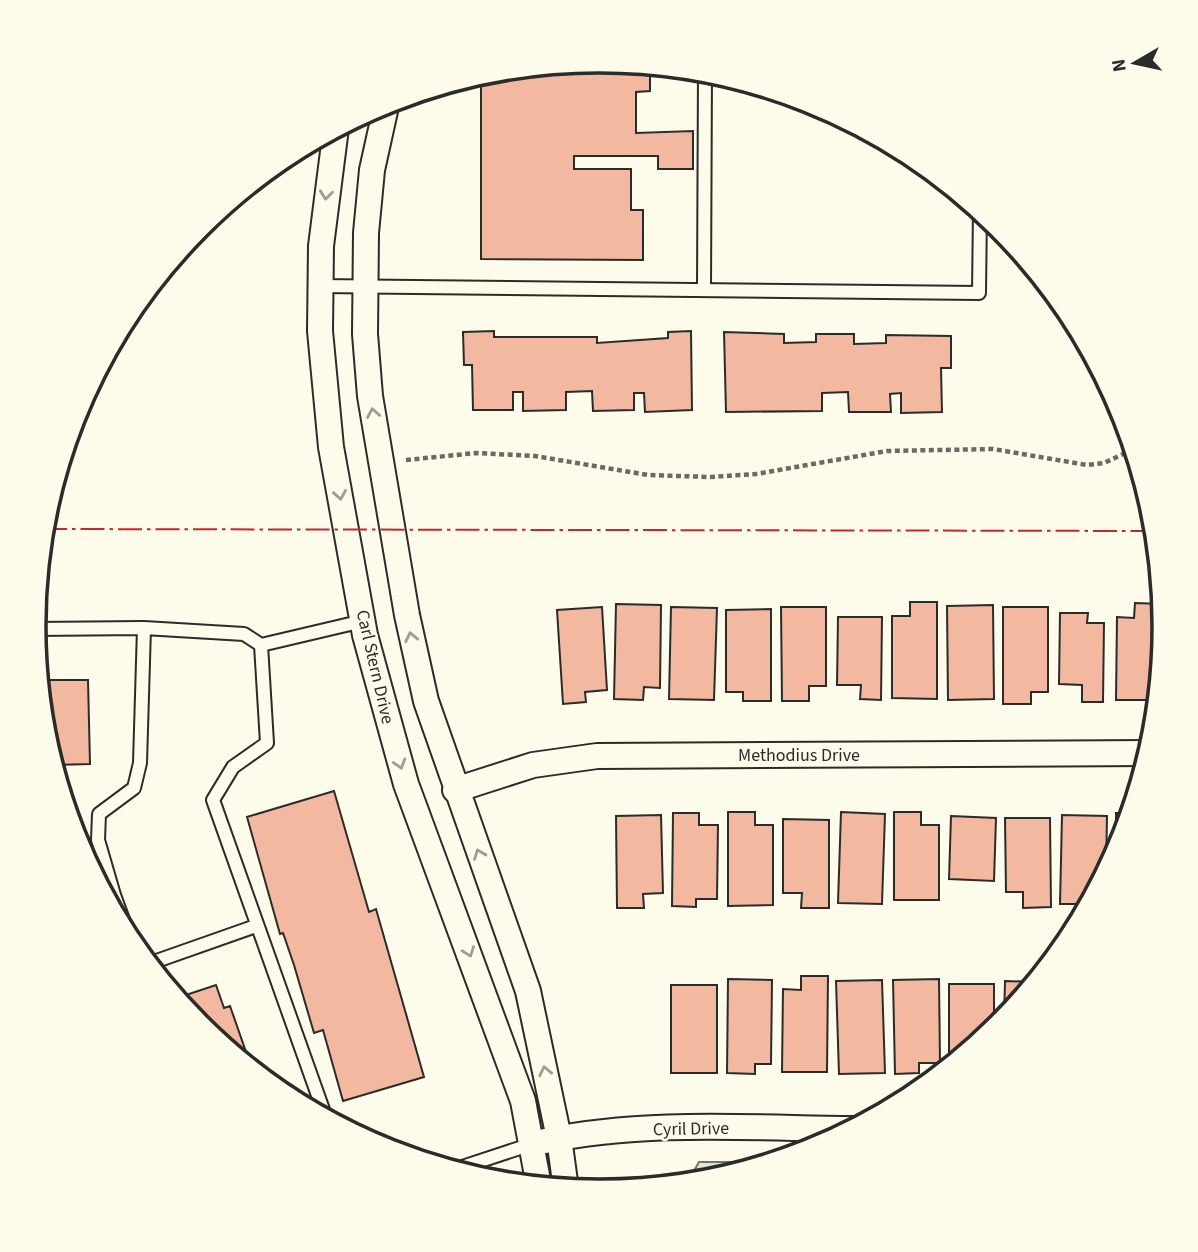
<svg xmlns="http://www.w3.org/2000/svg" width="1198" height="1252" font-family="'Source Sans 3',sans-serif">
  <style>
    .green { fill: #deebd1; stroke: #74746e; stroke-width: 2 }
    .building { fill: #f2b8a0; stroke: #2b2b2b; stroke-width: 2 }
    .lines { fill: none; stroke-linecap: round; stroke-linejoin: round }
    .service-casing { stroke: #2b2b2b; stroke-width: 16 }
    .minor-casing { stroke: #2b2b2b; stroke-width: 28 }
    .path { stroke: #6a6964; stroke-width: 4.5; stroke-dasharray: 5 3.5; stroke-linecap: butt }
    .service { stroke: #fdfbea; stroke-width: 12 }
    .minor { stroke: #fdfbea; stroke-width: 24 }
    .power { stroke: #c62828; stroke-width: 2; stroke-dasharray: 24 5 3.5 5; stroke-linecap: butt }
    .oneway { stroke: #9e9d94 }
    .labels { text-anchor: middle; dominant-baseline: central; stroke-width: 5; stroke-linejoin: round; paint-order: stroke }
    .street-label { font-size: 18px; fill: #2b2b2b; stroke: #fdfbea }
    .rim { fill: none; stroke: #2b2b2b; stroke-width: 3.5 }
  </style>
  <rect width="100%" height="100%" fill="#fdfbea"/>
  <path class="green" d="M699 1162H772L709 1181 687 1183Z"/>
  <path class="building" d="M599 60 650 65V91L636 92V133L693 131V169H658V156H574V169H631V210H643V260L481 259V73Z
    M494 331V337H597V343L668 338V332L691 331 692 410 645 412 644 393H634V410L593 411 592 391 566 392V410L523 411V392H513V410H473L472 365H464L463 332Z
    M724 332 784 334V343L816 342V334H854V344L886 343V335L951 336V368H941L942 412 901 413V393L890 394 891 412H849L848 392 822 393V411L726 412Z
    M910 602H937V699L892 698V616H910Z
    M1135 603 1162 604 1157 700H1116L1117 617 1134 618Z
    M616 604 661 605 660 688 644 687 643 700 614 699Z
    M993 605 994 699 948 700 947 606Z
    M602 607 607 690 585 692 586 702 563 704 557 610Z
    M671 607 717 608 714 700 669 699Z
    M781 607H826V686H809V701H782Z
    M1003 607H1048V692H1031V704H1003Z
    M771 609V701H743V692H726V610Z
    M1060 613H1088L1087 623H1104L1103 702H1082V685L1059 684Z
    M838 617H882L881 700 860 699 861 685H837Z
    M39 680H88L90 764 53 765 44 736Z
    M334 791 369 912 376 909 424 1077 343 1101 323 1030 314 1033 294 965 283 933 280 934 247 817Z
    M728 812H755V825H773V905L728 906Z
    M841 812 885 814 882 904 838 903Z
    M894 812H921V825H939V900H894Z
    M673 813H699V825H718L717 899H696V907L672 906Z
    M1116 813H1131L1116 854Z
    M661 815 663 893 643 894 644 908H617L616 816Z
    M1062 815 1107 816 1106 871 1089 904H1060Z
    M951 816 996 818 994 881 949 879Z
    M1005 818H1050L1051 907 1023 908V892H1006Z
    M783 819 829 820V908H801L802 893H783Z
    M801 976H828L827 1072H782L783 989 801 990Z
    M728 979 772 980 771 1064H755V1074L727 1073Z
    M939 979 940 1063H919V1073L895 1074 893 980Z
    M882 980 885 1073 839 1074 836 981Z
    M1005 981 1036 982 1004 1020Z
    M949 984H994V1030L949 1067Z
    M216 985 224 1008 230 1006 252 1069 199 1026 181 1004 180 997Z
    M671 985H717V1073H671Z"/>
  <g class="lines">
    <defs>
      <path id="service" d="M320 286 979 293 980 210
        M704 290 705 71
        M34 629 144 628 244 634 261 645
        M114 895 98 840 99 814 134 788 140 763 144 628
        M106 898 114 895 132 944
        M148 964 256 926
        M326 1118 213 800 233 767 267 743 261 645 363 621
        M453 1170 532 1144"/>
      <path id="minor" d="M387 102 372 170 366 233 365 334 370 396 407 615 426 701 528 991 559 1138 566 1189
        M336 128 321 246 320 331 331 447 365 635 406 784 523 1101 539 1186
        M455 790 533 765 597 756 1149 753
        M545 1141C644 1120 751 1128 852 1129"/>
    </defs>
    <use href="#service" class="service-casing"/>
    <use href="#minor" class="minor-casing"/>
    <path class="path" d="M406 460 476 453 535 456 648 475 710 477 756 474 887 451 993 449 1087 465 1104 463 1134 449"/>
    <use href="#service" class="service"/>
    <use href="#minor" class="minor"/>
    <path class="power" d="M43 529 1155 531"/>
  </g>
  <defs><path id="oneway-chevron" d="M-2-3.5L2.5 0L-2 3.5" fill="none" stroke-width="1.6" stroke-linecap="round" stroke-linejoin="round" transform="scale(1.75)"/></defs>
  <g class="oneway">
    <use href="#oneway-chevron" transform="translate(326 195) rotate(97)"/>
    <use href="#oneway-chevron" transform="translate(373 413) rotate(-100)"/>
    <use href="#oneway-chevron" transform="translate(340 495) rotate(80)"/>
    <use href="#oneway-chevron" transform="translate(411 637) rotate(-102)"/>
    <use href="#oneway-chevron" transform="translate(400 764) rotate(73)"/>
    <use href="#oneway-chevron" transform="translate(479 854) rotate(-111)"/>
    <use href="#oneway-chevron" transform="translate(469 952) rotate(70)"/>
    <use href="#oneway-chevron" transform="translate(545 1071) rotate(-102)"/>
  </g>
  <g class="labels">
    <g class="street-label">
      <text transform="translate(375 667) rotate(77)">Carl Stern Drive</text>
      <text x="799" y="755">Methodius Drive</text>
      <text transform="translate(691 1129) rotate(-1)">Cyril Drive</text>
    </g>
  </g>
  <path d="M0 0H1198V1252H0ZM46 626a553 553 0 1 1 1106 0a553 553 0 1 1-1106 0Z" fill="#fdfbea" fill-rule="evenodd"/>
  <path class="rim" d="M46 626a553 553 0 1 1 1106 0a553 553 0 1 1-1106 0Z"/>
  <g transform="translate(1135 63) rotate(261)" stroke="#fdfbea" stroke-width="5" paint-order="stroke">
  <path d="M0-5L12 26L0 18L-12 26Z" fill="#2b2b2b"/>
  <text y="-10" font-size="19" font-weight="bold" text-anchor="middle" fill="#2b2b2b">N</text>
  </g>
</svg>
